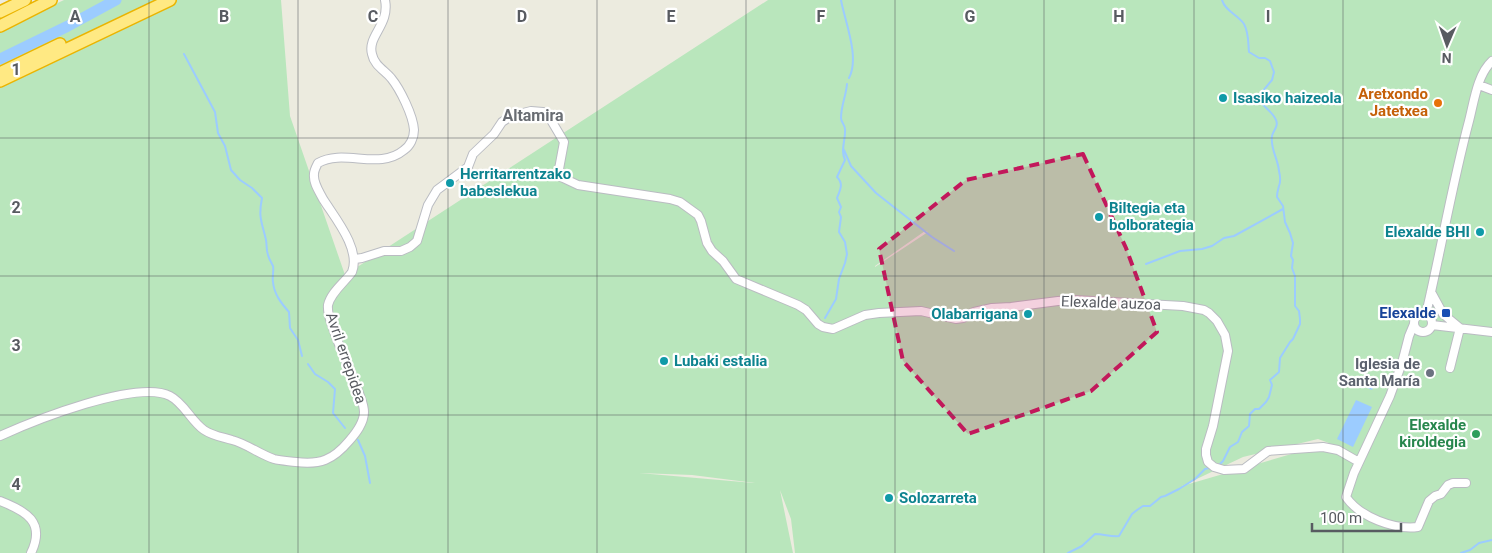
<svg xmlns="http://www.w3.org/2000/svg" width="1492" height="553" font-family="Roboto,sans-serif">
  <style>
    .green { fill: #b9e6bc; fill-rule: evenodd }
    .water { fill: #9cccff }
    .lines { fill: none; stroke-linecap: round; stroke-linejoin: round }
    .stream { stroke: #9cccff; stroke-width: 2 }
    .river { stroke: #9cccff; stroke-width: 11 }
    .minor-casing { stroke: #babcc2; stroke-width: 10 }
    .highway-casing { stroke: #ebb400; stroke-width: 14 }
    .minor { stroke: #fff; stroke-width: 8 }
    .highway { stroke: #ffe983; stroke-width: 11 }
    .marked { fill: #c2185b; fill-opacity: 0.2; stroke: #c2185b; stroke-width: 4; stroke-dasharray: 10 6; stroke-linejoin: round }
    .grid { fill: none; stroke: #585b61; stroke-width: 1; stroke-opacity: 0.55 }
    .culture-dot { fill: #0f9aa8; stroke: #fff; stroke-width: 2 }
    .food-dot { fill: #e8710a; stroke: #fff; stroke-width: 2 }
    .transit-dot { fill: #1a4fb4; stroke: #fff; stroke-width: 2 }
    .worship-dot { fill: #6b7280; stroke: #fff; stroke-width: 2 }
    .leisure-dot { fill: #2e9e5b; stroke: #fff; stroke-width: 2 }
    .labels { text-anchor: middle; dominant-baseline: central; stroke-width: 4.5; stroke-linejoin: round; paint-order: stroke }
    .food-label { font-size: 15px; font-weight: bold; fill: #c56008; stroke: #fff; text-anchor: end }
    .culture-label { font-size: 15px; font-weight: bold; fill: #0d838f; stroke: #fff; text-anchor: start }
    .street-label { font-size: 15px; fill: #585b61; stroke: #fff }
    .transit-label { font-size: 15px; font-weight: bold; fill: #164399; stroke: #fff; text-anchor: end }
    .worship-label { font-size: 15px; font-weight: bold; fill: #5b616d; stroke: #fff; text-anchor: end }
    .leisure-label { font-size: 15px; font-weight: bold; fill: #27864d; stroke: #fff; text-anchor: end }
    .neighbourhood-label { font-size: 16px; font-weight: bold; fill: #696d73; stroke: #fff }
    .grid-label { font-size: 16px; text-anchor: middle; font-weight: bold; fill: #585b61; stroke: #fff; stroke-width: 4.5; stroke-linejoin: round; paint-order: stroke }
  </style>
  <rect width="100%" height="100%" fill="#ecebdf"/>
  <path class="green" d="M64 0H281L290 116 345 275 768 0H1492V553H795L791 519 780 490 793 553H0V30ZM925 231 928 232 875 267V266ZM1318 439 1329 443 1182 486 1243 457ZM639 473 692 475 755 483H754Z"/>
  <path class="water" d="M1362 376 1375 382 1372 390 1358 384Z
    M1356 400 1372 407 1353 447 1337 439Z"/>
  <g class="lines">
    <path class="stream" d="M841 0C845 22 860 57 849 78
      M184 54 215 112 218 133 225 146 231 170 240 180 252 188 262 198C258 218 262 222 266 240 267 245 266 250 268 255 269 259 271 262 273 266 274 271 272 277 273 282 274 294 281 303 289 312L290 328 298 340 302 356
      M844 150 851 166 876 193 932 237 954 251
      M1146 264 1180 251 1202 249 1212 246 1224 238 1234 236 1283 209
      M825 318 836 299 839 279 845 263 847 254 845 242 839 232 841 217 839 212 841 207 837 198C840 190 844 184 837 177L845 160C840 149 846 140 845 129 845 125 841 122 841 118 841 106 846 96 847 84
      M308 364 315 374 328 382 335 389 333 413 345 428
      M358 440 365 456 370 483
      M1218 466 1223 461 1230 447 1238 442 1242 432 1249 426 1250 414 1255 409H1259L1266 402 1269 397 1272 385 1270 380 1279 372 1280 358 1290 342 1293 339 1300 324V319L1299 311 1295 306V276L1292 268 1293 260 1291 256 1293 243 1290 233 1285 222 1283 206 1277 197C1277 192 1278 190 1279 186 1281 181 1280 175 1279 171 1278 159 1270 148 1272 136 1273 130 1280 126 1275 118 1271 110 1261 106 1258 97L1272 80 1274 72 1270 61 1265 58H1259L1249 52C1248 43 1249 33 1244 24 1238 15 1225 11 1222 0
      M1068 553 1082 546 1095 534C1104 534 1111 537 1119 536L1132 514 1137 510 1143 506H1150L1161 497 1165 496 1179 489 1195 479 1205 469 1209 468
      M1461 553 1470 550 1479 543 1492 540"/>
    <path class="river" d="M0 59 68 26 116 0"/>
    <defs>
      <path id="minor" d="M1479 85 1492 90
        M355 259 362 258 384 251H401L410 247 417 241 428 205 437 190 468 167 473 154 494 134 502 122 511 116 531 111 543 112 548 115 564 142 559 169 561 177 578 185 670 199 680 202 698 215 701 221 707 243 712 251 723 261 736 279 798 305 806 310 818 324 823 327 833 329 865 315 879 313 921 311 956 319 963 318 974 312 992 308 1011 307 1058 301 1075 300 1183 306 1204 310 1209 313 1217 321 1225 335 1228 351 1213 426 1206 449V455L1208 462 1214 467 1224 470 1244 469 1268 451 1323 447 1338 450 1359 462
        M1431 292 1443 314 1460 328
        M1414 323a9 9 0 1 1 18 0a9 9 0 1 1-18 0Z
        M1426 314C1441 250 1452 185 1469 121 1474 102 1477 75 1492 61
        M1414 324 1409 336 1402 363 1390 396 1354 473 1346 497C1360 517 1394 530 1418 527L1429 501 1435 496 1441 494 1448 485 1453 483H1466
        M1432 325 1492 332
        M1450 368 1460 328
        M0 436C33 421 137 379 170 396 184 403 191 421 204 430 213 436 222 437 232 440 247 444 259 454 274 459 281 461 289 461 296 462 320 465 333 460 349 441 356 433 364 423 364 412 364 405 361 399 359 393 352 372 341 352 334 331 331 322 327 314 328 305 331 292 345 282 352 272 361 249 335 218 323 199 319 191 313 183 314 174 314 170 316 167 318 163 344 148 379 171 404 150 410 146 414 138 414 130 413 115 400 89 391 78 384 70 374 65 372 54 367 36 390 25 385 0
        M0 501C26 511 46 522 31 553"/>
      <path id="highway" d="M0 12 25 0
        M0 26 51 0
        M2 72 60 44
        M0 81 170 0"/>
    </defs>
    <use href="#minor" class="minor-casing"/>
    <use href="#highway" class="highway-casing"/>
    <use href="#minor" class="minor"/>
    <use href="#highway" class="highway"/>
  </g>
  <path class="marked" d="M1083 154 1126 248 1157 332 1091 391 968 434 903 361 879 249 966 180Z"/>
  <path class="grid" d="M149 0V553M298 0V553M448 0V553M597 0V553M746 0V553M895 0V553M1044 0V553M1194 0V553M1343 0V553M0 138H1492M0 276H1492M0 415H1492"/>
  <g class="culture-dot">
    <circle cx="1223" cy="98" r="5"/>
    <circle cx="450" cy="183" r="5"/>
    <circle cx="1099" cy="217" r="5"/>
    <circle cx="1480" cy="232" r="5"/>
    <circle cx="1028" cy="314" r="5"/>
    <circle cx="664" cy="361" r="5"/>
    <circle cx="889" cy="498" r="5"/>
  </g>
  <circle class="food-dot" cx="1438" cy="103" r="5"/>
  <rect class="transit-dot" x="1441" y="308" width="10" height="10" rx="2.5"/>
  <circle class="worship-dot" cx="1430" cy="373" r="5"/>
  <circle class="leisure-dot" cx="1476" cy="434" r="5"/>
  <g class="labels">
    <g class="food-label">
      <text x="1428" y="94">Aretxondo<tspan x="1428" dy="17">Jatetxea</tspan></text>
    </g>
    <g class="culture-label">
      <text x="1233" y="98">Isasiko haizeola</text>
      <text x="460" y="174">Herritarrentzako<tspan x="460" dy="17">babeslekua</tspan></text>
      <text x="1109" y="208">Biltegia eta<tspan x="1109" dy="17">bolborategia</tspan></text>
      <text x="1470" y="232" text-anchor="end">Elexalde BHI</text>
      <text x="1018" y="314" text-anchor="end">Olabarrigana</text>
      <text x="674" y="361">Lubaki estalia</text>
      <text x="899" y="498">Solozarreta</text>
    </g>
    <g class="street-label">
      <text transform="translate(1111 303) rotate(2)">Elexalde auzoa</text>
      <text transform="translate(346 358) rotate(71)">Avril errepidea</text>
    </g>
    <g class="transit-label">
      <text x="1436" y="313">Elexalde</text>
    </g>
    <g class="worship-label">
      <text x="1420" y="364">Iglesia de<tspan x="1420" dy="17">Santa María</tspan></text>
    </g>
    <g class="leisure-label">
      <text x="1466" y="425">Elexalde<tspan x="1466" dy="17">kiroldegia</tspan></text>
    </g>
    <g class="neighbourhood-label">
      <text x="533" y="115">Altamira</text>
    </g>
  </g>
  <g class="grid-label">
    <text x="75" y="22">A</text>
    <text x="224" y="22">B</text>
    <text x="373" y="22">C</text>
    <text x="522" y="22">D</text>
    <text x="671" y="22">E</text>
    <text x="821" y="22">F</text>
    <text x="970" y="22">G</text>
    <text x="1119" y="22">H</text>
    <text x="1268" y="22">I</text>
    <text x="16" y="75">1</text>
    <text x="16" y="213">2</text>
    <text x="16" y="351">3</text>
    <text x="16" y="490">4</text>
  </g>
  <g transform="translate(1447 45) rotate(182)" stroke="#ffffff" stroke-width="4" paint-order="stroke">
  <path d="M0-4L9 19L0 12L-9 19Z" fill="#585b61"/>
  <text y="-8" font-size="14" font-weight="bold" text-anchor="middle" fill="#585b61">N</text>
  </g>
  <path d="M1312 523v8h89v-8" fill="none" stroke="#585b61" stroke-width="2.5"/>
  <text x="1320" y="523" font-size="15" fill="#585b61" stroke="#ffffff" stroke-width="4" paint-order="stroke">100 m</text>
</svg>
